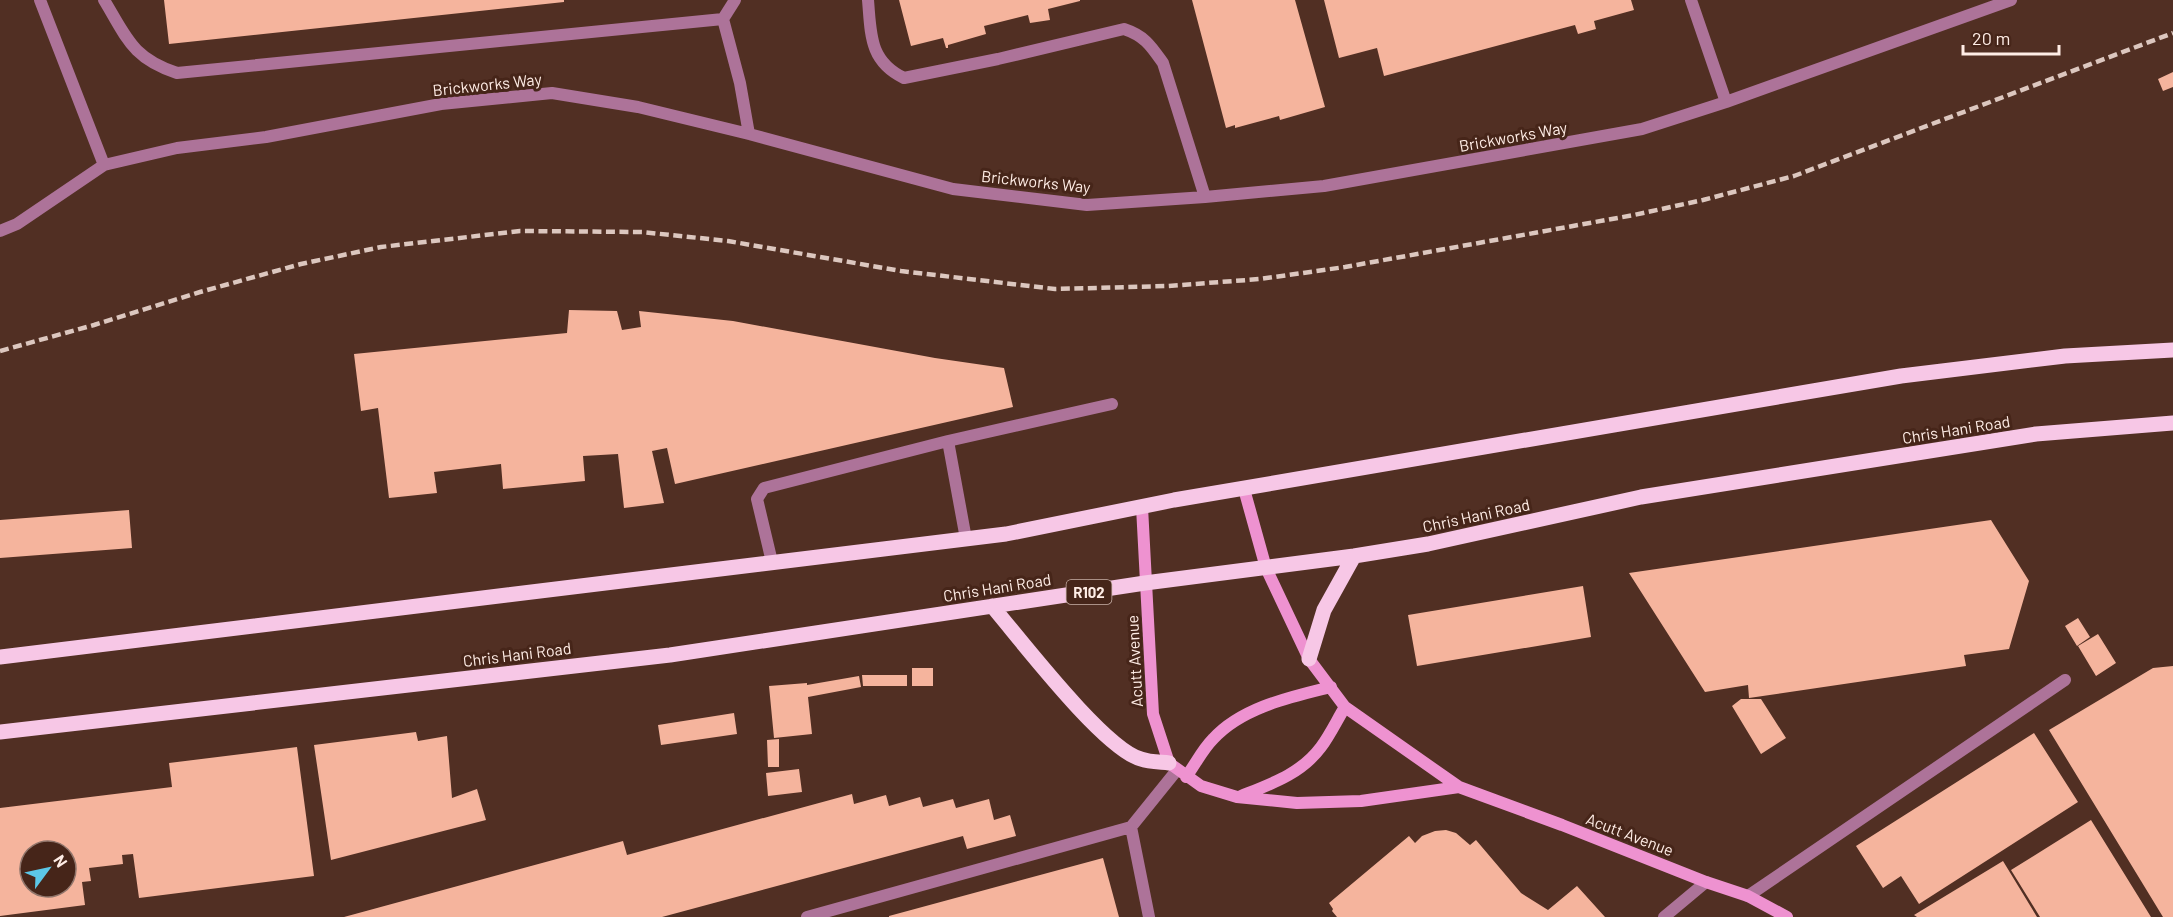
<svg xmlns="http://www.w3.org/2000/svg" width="2173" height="917" font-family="Barlow,sans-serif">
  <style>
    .building { fill: #f5b49d; fill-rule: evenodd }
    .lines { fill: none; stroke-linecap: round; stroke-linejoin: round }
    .lane { stroke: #ad7399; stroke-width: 12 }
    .secondary { stroke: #ee92d0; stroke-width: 12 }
    .primary { stroke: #f7c7e6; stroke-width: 15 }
    .rail { stroke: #dcc7bf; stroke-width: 4.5; stroke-dasharray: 9 4.5; stroke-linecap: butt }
    .labels { text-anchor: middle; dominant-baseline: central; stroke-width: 6; stroke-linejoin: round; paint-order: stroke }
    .shield { fill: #462519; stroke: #c8b1a8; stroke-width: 1.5 }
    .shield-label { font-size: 15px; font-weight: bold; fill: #ffede6 }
    .street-label { font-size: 16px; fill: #ffede6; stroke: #462519 }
  </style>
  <rect width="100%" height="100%" fill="#512f23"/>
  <path class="building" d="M164 0H564V2L169 44Z
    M899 0H1080V1L1048 9 1050 20 1030 23 1028 15 984 26 986 34 948 45V48H946L943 38 911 46Z
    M1192 0H1295L1325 107 1280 120 1279 116 1235 128V125L1226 128Z
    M1324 0H1631L1634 10 1594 21 1596 29 1578 34 1575 25 1384 76 1377 48 1339 58Z
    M2173 72V87L2163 91 2158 79Z
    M569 310 617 311 622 330 641 327 639 311 733 321 935 358 1004 368 1013 407 675 484 667 448 652 451 664 503 624 508 618 454 583 456 585 481 503 489 501 464 434 472 437 493 389 498 378 408 361 411 354 354 567 333Z
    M129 510 132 548 0 558V520Z
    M1991 520 2029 581 2009 649 1964 655 1966 666 1749 698 1748 685 1705 692 1629 573Z
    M1583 586 1591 637 1417 666 1408 615Z
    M2078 618 2090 637 2077 646 2065 626Z
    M2098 634 2116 663 2096 676 2078 646Z
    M2173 666V917H2163L2049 730 2153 668Z
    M912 668H933V686H912Z
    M862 675H907V686H863Z
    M859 676 861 687 808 697 812 734 774 738 769 686 807 683V685Z
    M1741 699H1761L1786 738 1761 754 1732 706Z
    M734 713 737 734 661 745 658 725Z
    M416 732 418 741 447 736 452 798 477 789 486 820 331 860 314 745Z
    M2034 733 2078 802 1919 904 1901 876 1883 888 1856 846Z
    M779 739V767H768L767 740Z
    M297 747 314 876 139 898 133 854 122 855 123 864 89 868 91 881 82 882 85 905 0 916V808L172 787 169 763ZM30 851H66V887H30Z
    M799 769 802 792 768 796 766 773Z
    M852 794 854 804 886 795 889 806 920 797 923 807 953 799 956 808 989 799 994 820 1010 815 1016 836 967 849 963 836 662 917H344L623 841 627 855Z
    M2091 820 2151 917H2040L2011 870Z
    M1446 830 1456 833 1470 845 1476 840 1521 893 1548 910 1577 886 1605 917H1337L1332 911 1333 909 1329 903 1409 836 1415 843 1422 836 1435 831Z
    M1103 858 1119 917H889V916Z
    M2003 861 2037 917H1917L1914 915Z"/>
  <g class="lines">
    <path class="lane" d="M40 0 104 165
      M104 0C127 38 132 58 177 73L723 19
      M735 0 723 19 740 83 749 134
      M868 0C871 34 869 61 904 78L998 59 1124 29C1145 36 1151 46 1163 63L1205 197
      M1691 0 1726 102
      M0 231 17 224 104 165 177 148 266 137 441 104 552 93 638 107 749 134 953 189 1087 205 1205 197 1324 186 1642 129 1726 102 2011 0
      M948 441 1112 404
      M772 562 757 499 764 488 948 441 966 539
      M1131 827 1149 917
      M1748 896 2065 680
      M807 917 1131 827 1177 770
      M1664 917 1706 882"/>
    <path class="secondary" d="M1244 489 1266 568 1309 659 1345 707 1459 787 1562 825 1706 882 1748 896 1787 917
      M1142 507 1153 714 1169 763 1201 786 1237 797 1297 803 1361 801 1459 787
      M1186 777C1195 765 1202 750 1213 739 1242 707 1291 697 1331 687
      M1241 796C1271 784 1301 774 1321 747 1330 735 1337 720 1345 707"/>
    <path class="primary" d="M992 606C1021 640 1104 749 1141 759 1149 762 1160 762 1169 763
      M0 657 1006 534 1174 500 1901 376 2065 356 2173 350
      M1309 659 1324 610 1354 556
      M0 732 670 655 1145 583 1354 556 1428 544 1641 497 2036 434 2173 423"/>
    <path class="rail" d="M0 351 94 325 200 292 301 264 381 247 520 231 642 232 728 241 901 271 1055 289 1168 286 1260 279 1345 267 1634 215 1703 200 1794 176 2173 33"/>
  </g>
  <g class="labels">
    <rect class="shield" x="1066.5" y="580" width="45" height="24" rx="4.5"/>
    <g class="shield-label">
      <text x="1089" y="592">R102</text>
    </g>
    <g class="street-label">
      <text transform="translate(487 84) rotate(-6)">Brickworks Way</text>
      <text transform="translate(1513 136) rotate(-10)">Brickworks Way</text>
      <text transform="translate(1036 181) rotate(6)">Brickworks Way</text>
      <text transform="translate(1956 429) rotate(-9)">Chris Hani Road</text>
      <text transform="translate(1476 515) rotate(-12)">Chris Hani Road</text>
      <text transform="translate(997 587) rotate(-9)">Chris Hani Road</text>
      <text transform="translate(517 654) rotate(-7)">Chris Hani Road</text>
      <text transform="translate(1134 661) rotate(-93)">Acutt Avenue</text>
      <text transform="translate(1630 834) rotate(21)">Acutt Avenue</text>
    </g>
  </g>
  <g transform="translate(48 869) rotate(57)"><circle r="28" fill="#462519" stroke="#90756b" stroke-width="1.5"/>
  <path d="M0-4.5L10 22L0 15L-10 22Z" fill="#5cc7e7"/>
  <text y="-9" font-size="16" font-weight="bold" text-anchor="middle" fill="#ffede6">N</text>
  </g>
  <path d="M1963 45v9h96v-9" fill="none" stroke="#ffede6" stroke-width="3"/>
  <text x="1972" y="45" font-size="18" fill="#ffede6" stroke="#462519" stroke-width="4.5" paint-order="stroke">20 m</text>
</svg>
